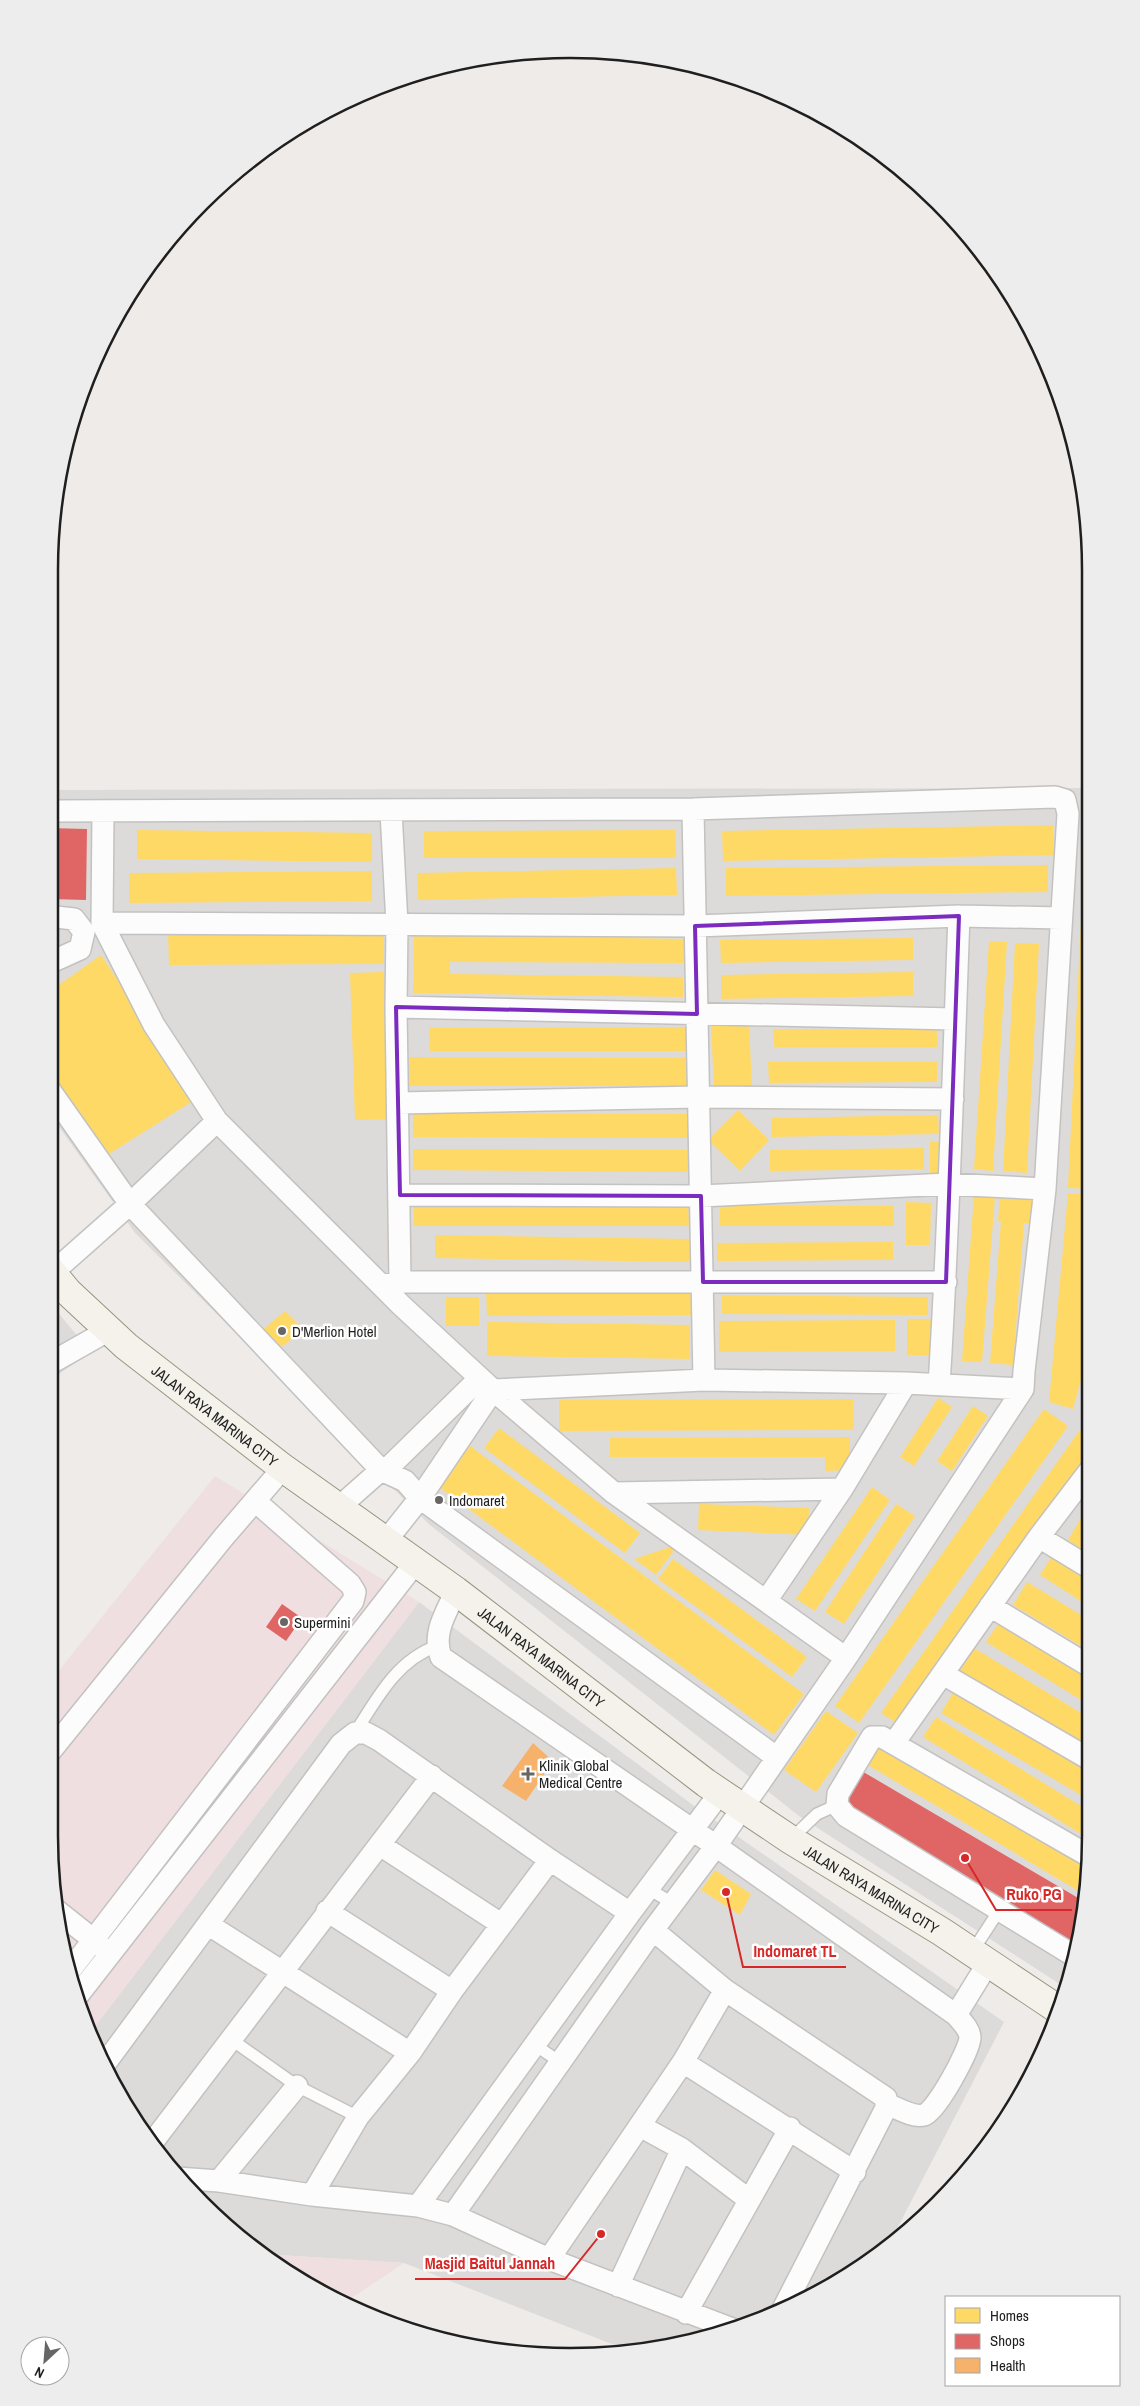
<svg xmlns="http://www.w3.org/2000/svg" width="1140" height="2406" font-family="'Archivo Narrow',sans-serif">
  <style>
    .residential { fill: #dddbd9 }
    .commercial { fill: #efdfe0 }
    .homes { fill: #ffd966 }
    .shops { fill: #e06666 }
    .health { fill: #f6b26b }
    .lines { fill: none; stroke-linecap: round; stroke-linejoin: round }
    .service-casing { stroke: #c3c2c0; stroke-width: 14 }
    .minor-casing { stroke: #c3c2c0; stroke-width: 24 }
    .secondary-casing { stroke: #989580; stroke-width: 30 }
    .service { stroke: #fcfcfc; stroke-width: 11 }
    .minor { stroke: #fcfcfc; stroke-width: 21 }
    .secondary { stroke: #f4f2eb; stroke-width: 28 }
    .marked { fill: none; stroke: #7b2cbf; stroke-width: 4; stroke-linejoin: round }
    .poi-dot { fill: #676665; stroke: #fff; stroke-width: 2 }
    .labels { text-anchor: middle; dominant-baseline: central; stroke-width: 5; stroke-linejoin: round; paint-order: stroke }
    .poi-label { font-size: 15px; fill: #1f1f1f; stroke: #fff; text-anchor: start }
    .street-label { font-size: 15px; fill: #1f1f1f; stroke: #fff }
    .rim { fill: none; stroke: #1f1f1f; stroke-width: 2.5 }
    .leader { fill: none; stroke: #d62828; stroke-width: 2 }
    .callout-dot { fill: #d62828; stroke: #fff; stroke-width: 2 }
    .callout-label { font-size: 16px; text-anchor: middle; font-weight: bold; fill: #d62828; stroke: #fff; stroke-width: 5; stroke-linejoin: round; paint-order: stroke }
  </style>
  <rect width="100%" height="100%" fill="#eeebe8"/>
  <path class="residential" d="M1088 788 1091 1836 1081 1938 1066 1988 799 1816 430 1525 135 1233 49 1113V790Z
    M49 1302 91 1352 49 1381Z
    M419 1602 697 1808 1004 2022 886 2250 830 2288 737 2330 635 2353 404 2263 263 2254 227 2228 178 2179 118 2096 90 2033Z"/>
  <path class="commercial" d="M215 1476 419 1602 90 2033 77 2004 59 1937 49 1836V1683Z
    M263 2254 404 2263 344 2303 310 2288Z"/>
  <path class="homes" d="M1086 819H1088L1089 1189 1068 1188Z
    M1053 825 1054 855 723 861 722 831Z
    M137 830 372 833V862L137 859Z
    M675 830 676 858H424V831Z
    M1048 865V892L726 896V868Z
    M676 868 677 895 418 900 417 873Z
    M372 871V901L129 903V873Z
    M384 931V964L169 965 168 932Z
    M414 935 685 939V963L450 962V974L683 977V997L413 993Z
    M913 938V960L721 963 720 940Z
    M989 941 1007 942 993 1171 974 1169Z
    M1015 943 1039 944 1027 1173 1003 1171Z
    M101 955 196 1099 101 1159 49 1079V992Z
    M384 972 389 1119 355 1120 350 973Z
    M913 972V996L721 999V975Z
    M749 1024 752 1086 714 1087 711 1025Z
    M687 1027 688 1051H430L429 1028Z
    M773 1029H937L938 1047H774Z
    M409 1057 689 1058V1086H409Z
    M768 1062H937V1082L769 1083Z
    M738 1110 769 1140 740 1171 708 1140Z
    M413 1113 689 1114V1138L413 1137Z
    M938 1115 939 1134 772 1137 771 1118Z
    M930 1142H945V1181H930Z
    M924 1148V1169L770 1171V1150Z
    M413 1149 690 1150V1172L413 1170Z
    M1068 1193 1089 1195V1296L1085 1365 1073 1409 1049 1402Z
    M974 1195 995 1197 982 1362 962 1361Z
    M1000 1195 1037 1198 1035 1224 1024 1223 1013 1365 990 1363 1001 1221H998Z
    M414 1202 688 1203 689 1226H414Z
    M906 1202 931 1203 930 1245H906Z
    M720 1205 894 1206V1226H720Z
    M435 1235 689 1239V1262L435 1258Z
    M893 1242V1260L717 1261V1243Z
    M691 1290V1315L487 1316 486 1291Z
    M722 1295 928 1297V1315L722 1314Z
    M446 1297H479V1326H446Z
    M285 1311 304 1330 276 1351 260 1332Z
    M907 1319H934L935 1355H907Z
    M895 1320V1351L719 1352V1321Z
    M487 1322 690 1325V1359L487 1356Z
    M938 1398 952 1407 914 1466 900 1457Z
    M853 1399 854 1430 559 1431V1400Z
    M1089 1402H1090V1429L1082 1426Z
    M973 1406 988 1416 952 1471 937 1461Z
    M1044 1409 1068 1426 859 1723 835 1706Z
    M499 1428 640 1533 625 1553 484 1448Z
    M1079 1431 1090 1438V1451L898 1724 881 1713Z
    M850 1437V1470L825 1471V1457H610V1438Z
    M470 1446 804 1694 774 1735 439 1487Z
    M872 1487 890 1500 815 1611 796 1599Z
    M1090 1498V1511L1084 1508Z
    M699 1504 809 1508 808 1535 698 1530Z
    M896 1504 915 1516 844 1624 825 1612Z
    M1081 1518 1090 1523V1554L1068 1540Z
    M679 1544 656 1575 634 1559Z
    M1052 1556 1090 1580V1607L1040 1575Z
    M673 1559 807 1657 792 1677 658 1579Z
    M1027 1582 1091 1621V1652L1013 1605Z
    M1000 1621 1091 1676V1706L986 1642Z
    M974 1648 1091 1719V1750L960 1671Z
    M954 1691 1091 1772V1801L941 1713Z
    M826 1711 858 1733 816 1792 784 1770Z
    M936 1717 1091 1812V1840L923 1737Z
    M881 1744 1088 1868 1085 1895 868 1765Z
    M715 1870 751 1894 740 1915 701 1890Z"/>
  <path class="shops" d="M49 828 87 829 86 900 49 899Z
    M282 1604 302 1618 286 1641 266 1627Z
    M860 1770 1085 1902 1081 1938 1076 1954 837 1805Z"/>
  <path class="health" d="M533 1743 553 1761 526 1801 502 1786Z"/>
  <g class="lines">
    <defs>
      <path id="service" d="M355 1733C377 1698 397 1660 437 1646
        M791 1839 817 1814 837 1805
        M649 1889 672 1903
        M972 1952 1000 1909
        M232 2040 297 2086 358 2117
        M535 2045 560 2062"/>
      <path id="minor" d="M693 809 704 1380
        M49 811 693 809 1055 797 1065 800 1068 814 1045 1189 1024 1371 1023 1389 906 1383 704 1380 493 1390 420 1498 385 1542
        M391 811 397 924 396 1007 400 1282
        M103 813 102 923 154 1025 217 1121 402 1306 493 1390 614 1493 846 1658
        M102 923 695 926 959 916 1061 918
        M49 963 80 949 84 932 74 919 56 917 49 918
        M396 1007 955 1019
        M49 1089 130 1204 381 1470 405 1481 420 1498 776 1757
        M398 1103 699 1097 953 1099
        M400 1195 701 1196 948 1184 1045 1189
        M52 1273 130 1204 217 1121
        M383 1285 400 1282H946
        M49 1364 109 1330
        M939 1385C949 1229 953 1073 959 916
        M614 1493 842 1489
        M338 1508 381 1470 391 1465 480 1378
        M1039 1537 1090 1568
        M456 1591C446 1613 432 1633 441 1657L716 1846 956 2015C961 2021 970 2029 970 2038 969 2051 936 2112 924 2115 914 2118 897 2108 887 2104
        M766 1601 842 1489 906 1383
        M990 1606 1091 1667
        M943 1674 1091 1760
        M894 1743 1039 1537 1090 1470
        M49 1753 223 1538 283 1468
        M380 1845 501 1924
        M56 1910 105 1949
        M327 1911 452 1991
        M209 1925 410 2053
        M653 1930 725 1990 886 2098V2108L783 2309
        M1076 1957 846 1816 837 1805 838 1794 872 1737H882L1089 1856
        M68 1973 353 1601 355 1592 350 1584 255 1501
        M75 1999 416 1562
        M956 2015 988 1963
        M683 2062 855 2172
        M104 2065 341 1744 355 1733H366L379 1740 550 1860 630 1913
        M640 2126 682 2149 748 2199
        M152 2143 432 1776
        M177 2178 219 2181 312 2195 418 2206 453 2215 549 2259 735 2330
        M219 2181 297 2086
        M312 2195 358 2117 410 2053 452 1991 550 1860
        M418 2206 630 1913 720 1793
        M453 2215 653 1930 716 1846 846 1658 1023 1389
        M549 2259 683 2062 725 1990
        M618 2286 682 2149
        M686 2313 790 2128"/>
      <g id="secondary">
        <path id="s1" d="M49 1269 68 1292 126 1346 283 1468 456 1591 706 1783 791 1840 942 1932 1059 2010"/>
      </g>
    </defs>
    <use href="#service" class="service-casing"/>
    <use href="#minor" class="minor-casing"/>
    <use href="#secondary" class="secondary-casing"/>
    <use href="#service" class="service"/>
    <use href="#minor" class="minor"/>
    <use href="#secondary" class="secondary"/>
  </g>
  <path class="marked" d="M959 916 946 1282H703L701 1196 400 1195 396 1007 697 1014 695 926Z"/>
  <g class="poi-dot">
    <circle cx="282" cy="1331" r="5"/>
    <circle cx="439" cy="1500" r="5"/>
    <circle cx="284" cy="1622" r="5"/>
    <path d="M525.5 1766.5h5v5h5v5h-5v5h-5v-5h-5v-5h5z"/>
  </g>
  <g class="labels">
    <g class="poi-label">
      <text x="292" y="1331">D'Merlion Hotel</text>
      <text x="449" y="1500">Indomaret</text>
      <text x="294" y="1622">Supermini</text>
      <text x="539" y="1765">Klinik Global<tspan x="539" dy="17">Medical Centre</tspan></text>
    </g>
    <g class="street-label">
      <text stroke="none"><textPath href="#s1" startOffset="222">JALAN RAYA MARINA CITY</textPath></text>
      <text stroke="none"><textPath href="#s1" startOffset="628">JALAN RAYA MARINA CITY</textPath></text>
      <text stroke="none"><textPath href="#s1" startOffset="1032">JALAN RAYA MARINA CITY</textPath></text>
    </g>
  </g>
  <path d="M0 0H1140V2406H0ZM570 58H570A512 512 0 0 1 1082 570V1836A512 512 0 0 1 570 2348H570A512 512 0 0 1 58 1836V570A512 512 0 0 1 570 58Z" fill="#ededed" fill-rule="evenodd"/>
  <path class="rim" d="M570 58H570A512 512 0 0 1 1082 570V1836A512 512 0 0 1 570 2348H570A512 512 0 0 1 58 1836V570A512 512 0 0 1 570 58Z"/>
  <path class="leader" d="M965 1858L996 1910H1072M726 1892L743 1967H846M601 2234L565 2279H415"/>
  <g class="callout-dot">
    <circle cx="965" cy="1858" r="5"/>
    <circle cx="726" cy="1892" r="5"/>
    <circle cx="601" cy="2234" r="5"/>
  </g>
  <g class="callout-label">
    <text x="1034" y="1900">Ruko PG</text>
    <text x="795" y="1957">Indomaret TL</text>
    <text x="490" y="2269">Masjid Baitul Jannah</text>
  </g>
  <rect x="945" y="2296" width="175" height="90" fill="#ffffff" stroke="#a5a5a5"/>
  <rect x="955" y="2308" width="25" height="15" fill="#ffd966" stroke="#a5a5a5"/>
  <text x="990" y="2321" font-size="15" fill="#1f1f1f">Homes</text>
  <rect x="955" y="2334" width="25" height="15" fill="#e06666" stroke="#a5a5a5"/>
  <text x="990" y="2346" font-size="15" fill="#1f1f1f">Shops</text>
  <rect x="955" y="2358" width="25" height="15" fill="#f6b26b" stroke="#a5a5a5"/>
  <text x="990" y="2371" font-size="15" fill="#1f1f1f">Health</text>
  <g transform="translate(45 2361) rotate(206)"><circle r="24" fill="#ffffff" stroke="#a5a5a5"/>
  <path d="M0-4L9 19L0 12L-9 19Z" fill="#676665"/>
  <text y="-8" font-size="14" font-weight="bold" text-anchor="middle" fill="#1f1f1f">N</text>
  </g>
</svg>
